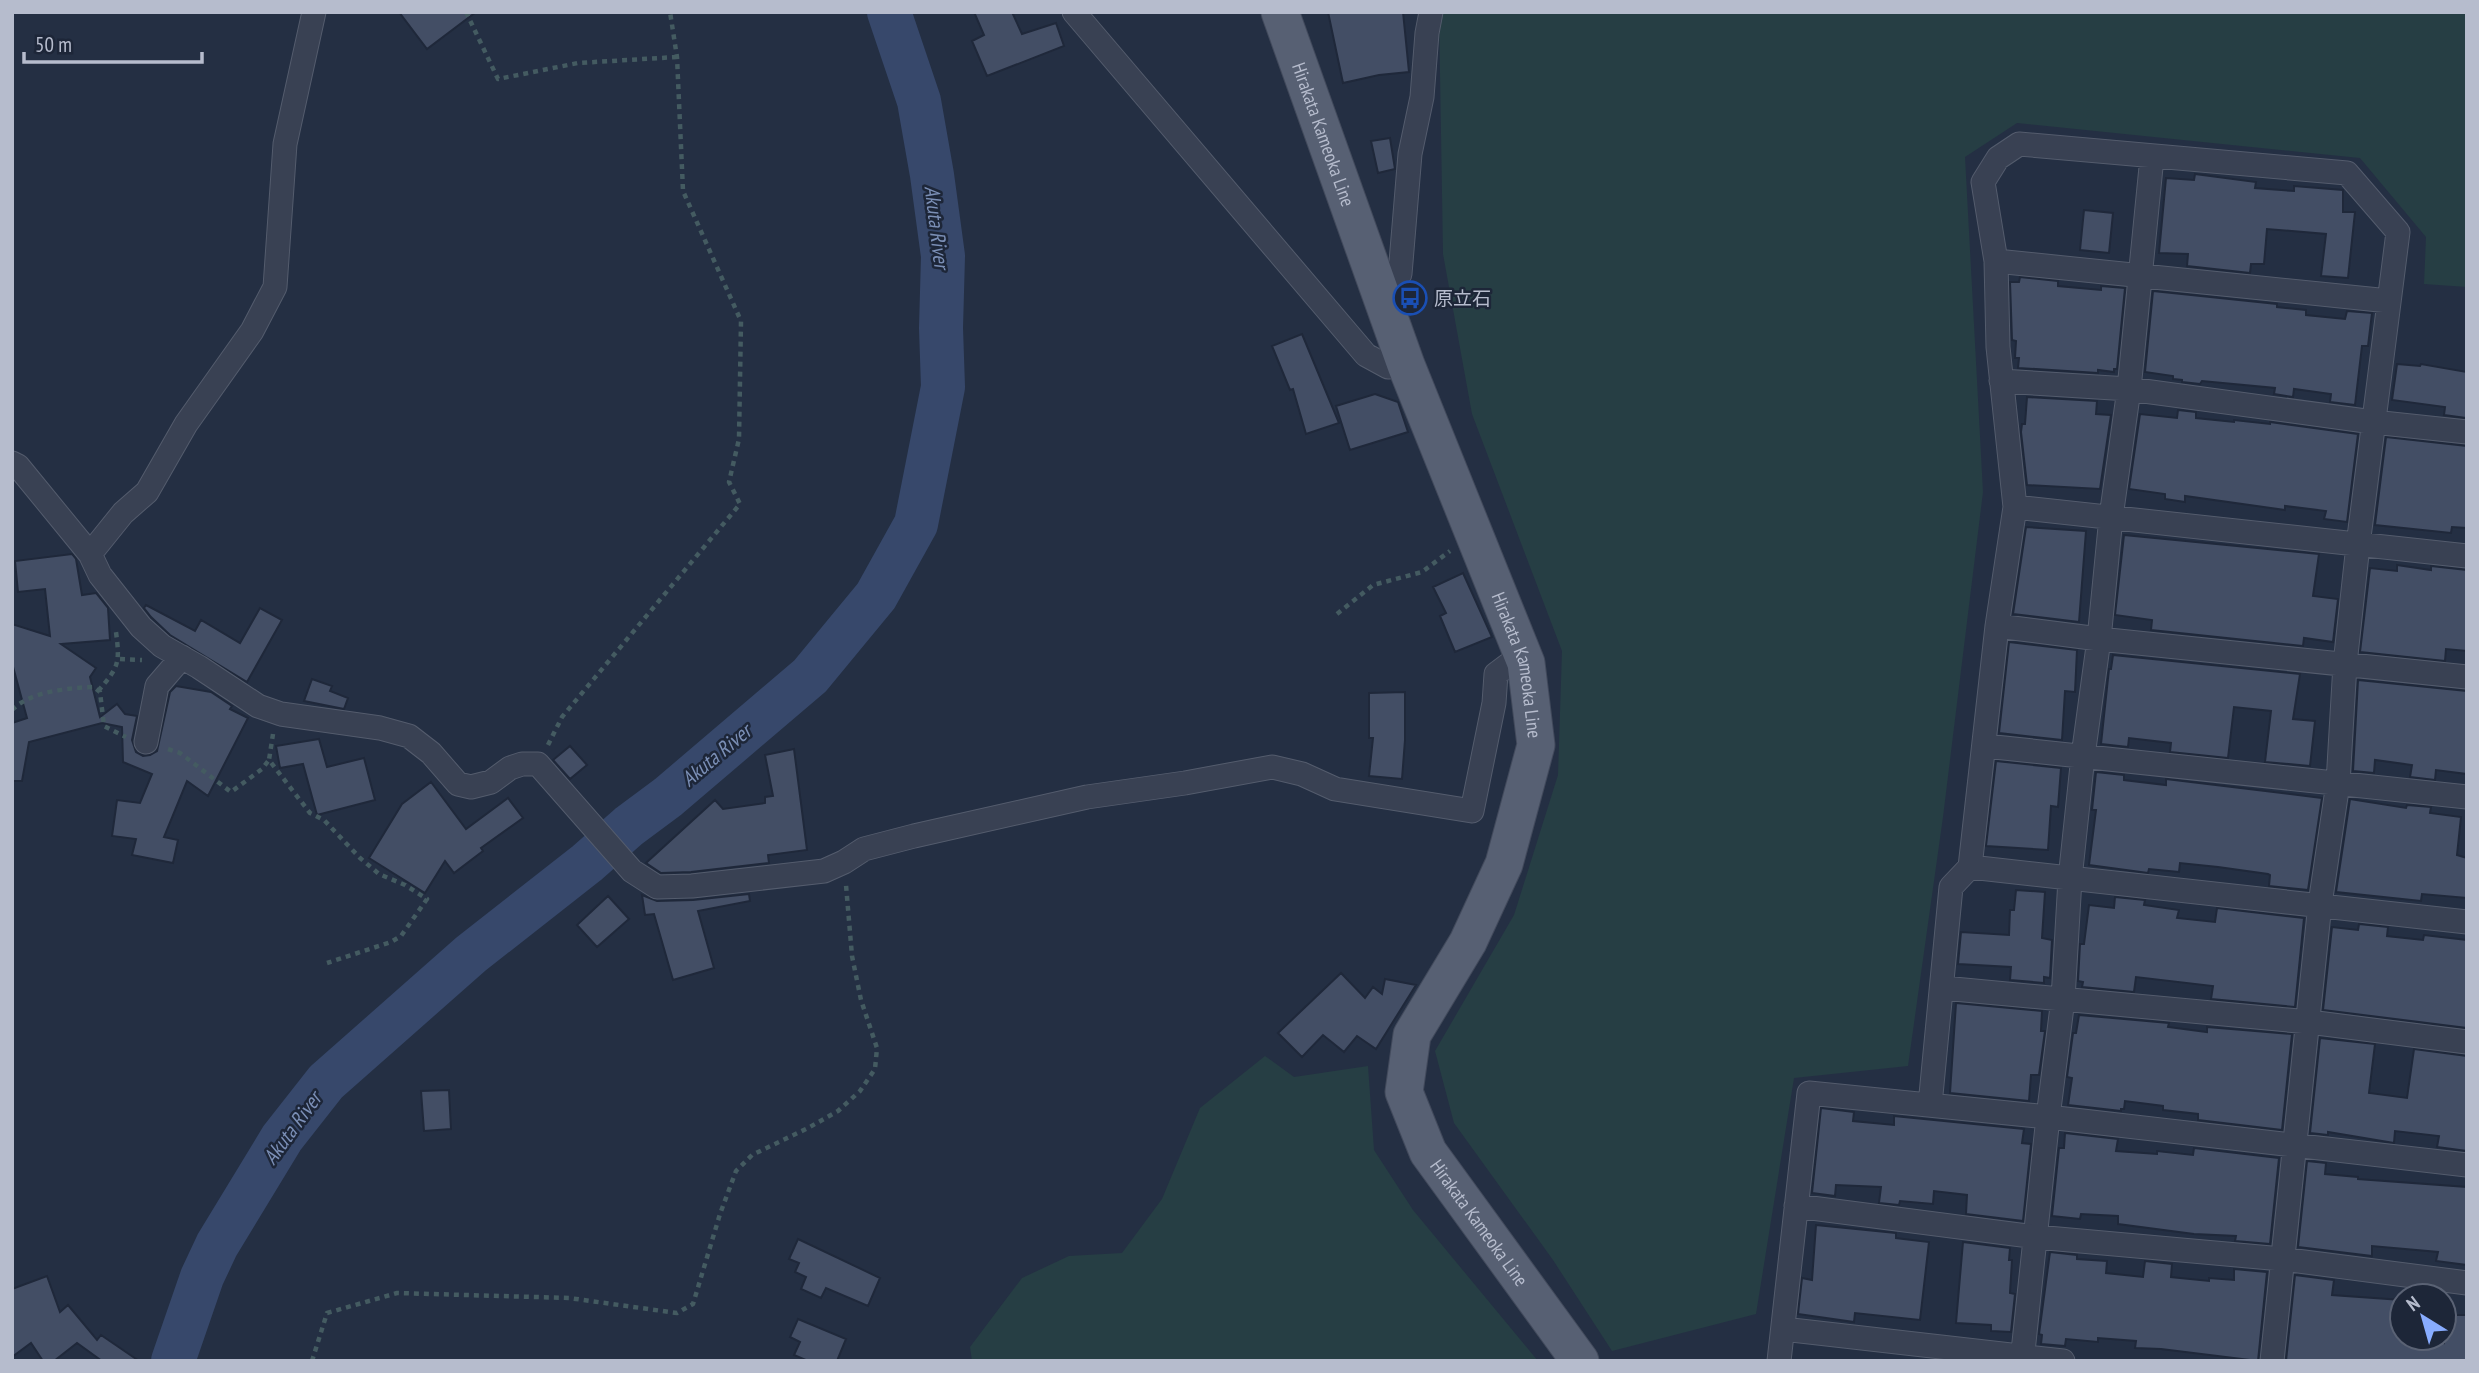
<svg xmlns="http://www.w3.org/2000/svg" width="2479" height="1373" font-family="'PT Sans Narrow','Noto Sans JP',sans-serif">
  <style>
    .green { fill: #263e44 }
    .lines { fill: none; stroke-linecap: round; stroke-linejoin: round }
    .river { stroke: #37486b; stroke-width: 44 }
    .building { fill: #434e65; stroke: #1f283a; stroke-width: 2 }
    .minor-casing { stroke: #545c6d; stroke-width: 25 }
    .primary-casing { stroke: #424a5c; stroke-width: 39 }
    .path { stroke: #445b61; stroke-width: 4.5; stroke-dasharray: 5 5; stroke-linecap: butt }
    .minor { stroke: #394153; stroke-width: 23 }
    .primary { stroke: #576073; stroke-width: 37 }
    .labels { text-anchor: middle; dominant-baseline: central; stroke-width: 5; stroke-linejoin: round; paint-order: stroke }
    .street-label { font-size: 19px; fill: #b6bccd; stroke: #1d2638 }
    .poi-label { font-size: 19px; fill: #b6bccd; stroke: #1d2638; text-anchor: start }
    .water-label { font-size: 21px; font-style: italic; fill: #7b8fb6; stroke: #1d2638 }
  </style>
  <rect width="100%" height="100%" fill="#242f43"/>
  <path class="green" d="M1439 12H2467V287L2424 284 2426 237 2360 158 2017 123 1965 157 1983 492 1943 817 1908 1066 1794 1078 1756 1314 1612 1351 1553 1260 1454 1123 1435 1051 1514 915 1558 775 1562 651 1472 414 1443 254Z
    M1265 1056 1294 1077 1368 1066 1374 1150 1413 1210 1538 1361H972L970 1347 1022 1278 1069 1256 1122 1253 1162 1199 1200 1108Z"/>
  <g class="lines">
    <path class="river" d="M173 1361 202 1277 217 1245 282 1138 326 1082 471 954 587 863 629 826 668 797 810 676 876 596 916 524 943 387 941 328 943 256 932 175 919 101 889 12"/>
  </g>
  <path class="building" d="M399 12H476L427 49Z
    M974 12H1012L1022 34 1056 23 1064 46 987 76 972 41 984 35Z
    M1328 12H1403L1409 72 1379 75 1343 83Z
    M1390 138 1395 169 1378 173 1371 141Z
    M2195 174 2256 182 2255 188 2294 191V186L2343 190V212H2355L2348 278 2321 276 2326 234 2267 229 2264 264H2251L2250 273 2187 266 2188 254 2159 253 2166 178 2194 180Z
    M2084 210 2113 213 2109 253 2080 250Z
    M2020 277 2058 281V286L2101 290V286L2125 288 2117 369H2114V372L2098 370V373L2018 368 2019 358H2015L2016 341 2012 340 2010 282H2019Z
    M2153 291 2277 304V307L2306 310V315L2345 319 2347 311 2372 313 2368 346H2362L2355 405 2330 402 2331 394 2294 389 2293 397 2274 394 2275 388 2202 381 2200 384 2182 382V380L2173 379V376L2145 372Z
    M1302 334 1339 423 1306 434 1293 389 1290 390 1272 346Z
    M2397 364 2420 366 2421 364 2467 372 2466 418 2444 415 2445 407 2392 400Z
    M1375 394 1398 402 1408 432 1350 450 1336 406Z
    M2027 397 2097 401 2096 414 2111 415 2100 489 2027 485 2021 432 2022 424H2025Z
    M2178 410 2196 412V418L2234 422V420L2270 424V422L2358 434 2347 522 2324 519 2326 511 2285 506V510L2185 496V502L2165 499V494L2129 489 2140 414 2177 418Z
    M2386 437 2467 446V528L2452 527 2451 533 2375 525Z
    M2026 527 2086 531 2079 622 2013 614Z
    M2124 535 2319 554 2313 596 2338 599 2333 642 2304 638 2303 646 2151 630 2152 620 2115 615Z
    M72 554 76 559 82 595 96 593 108 608 110 640 61 644 96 668 90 677 100 717 117 704 125 714 137 716 132 740 136 752 143 756 150 755 157 751 170 692 176 686 211 692 232 706 230 709 248 718 208 796 187 781 164 837 178 840 173 863 132 855 136 839 112 836 117 800 140 803 152 774 123 762 122 727 102 723 29 742 22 781H12V723L27 718 12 663V624L50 636 45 589 18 592 15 561Z
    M2397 565 2431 570V566L2467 570V651L2446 649 2445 661 2360 652 2370 568 2397 571Z
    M1463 573 1492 637 1455 652 1440 616 1446 613 1433 587Z
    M146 605 195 631 201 620 240 643 260 608 282 620 247 682 170 635 151 617 144 608Z
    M2009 642 2077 650 2075 692 2065 691 2062 740 1999 733Z
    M2113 655 2300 674 2293 719 2315 721 2310 766 2265 762 2271 711 2234 707 2228 758 2170 752 2171 743 2129 738 2128 747 2101 744 2109 669H2111Z
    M312 679 332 686 330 691 348 698 344 709 304 701Z
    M2358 680 2467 691V774L2436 770 2435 780 2410 777 2412 765 2375 760 2374 773 2353 771Z
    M1405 692V740L1402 779 1369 776 1373 738H1369V693Z
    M319 739 327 767 364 758 375 800 317 815 303 764 280 768 276 746Z
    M570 746 587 765 570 779 553 760Z
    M794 749 807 850 768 855 769 863 691 872 661 873 646 863 715 800 723 809 765 803V797L773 796 765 755Z
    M1996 761 2061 768 2058 807 2051 806 2048 850 1986 846Z
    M2096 772 2124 775V780L2166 785V779L2322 798 2308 890 2269 886 2270 875 2268 874 2218 867 2180 863 2179 872 2149 869 2148 873 2089 865 2096 810H2092Z
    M431 782 466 829 508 798 523 818 481 848 483 851 454 873 445 861 425 893 369 858 402 804Z
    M2350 799 2406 808 2407 805 2431 807 2430 813 2461 817 2457 855 2467 858V898L2422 894 2421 901 2336 892Z
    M2016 890 2045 892 2042 938 2052 940 2050 978 2044 977V983L2010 980 2011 967 1958 964 1961 932 2009 935 2010 910H2014Z
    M749 894 750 901 698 911 714 968 673 980 654 914 645 915 642 895 657 901 693 900Z
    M608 896 629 919 597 947 577 925Z
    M2115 897 2145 900 2144 905 2179 910 2177 918 2215 922 2217 908 2304 918 2295 1007 2211 999 2213 986 2136 977 2134 992 2082 987 2083 982 2078 981 2080 944H2084L2089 905 2114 908Z
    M2359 924 2388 927 2387 936 2423 940 2424 935 2467 940V1028L2323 1010 2332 927 2358 930Z
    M1341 973 1365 998 1373 987 1382 994 1385 979 1416 985 1376 1049 1357 1036 1344 1052 1323 1035 1302 1057 1278 1033Z
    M1956 1003 2042 1011 2041 1031H2045L2039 1075H2031L2029 1101 1950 1093Z
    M2079 1015 2169 1023 2168 1027 2207 1032V1027L2292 1034 2282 1130 2198 1120V1114L2163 1110V1106L2125 1101 2124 1109H2121V1111L2068 1105 2072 1078 2067 1077 2073 1033H2076Z
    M2320 1038 2375 1044 2369 1093 2407 1098 2414 1049 2467 1056V1151L2437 1147 2439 1136 2395 1131 2394 1143 2328 1132V1135L2310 1133Z
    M449 1090 451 1129 424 1131 421 1091Z
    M1821 1108 1854 1112 1853 1121 1894 1125V1116L2024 1129 2022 1143 2031 1144 2023 1221 1966 1214 1967 1195 1934 1191 1933 1204 1900 1201 1899 1205 1879 1203 1881 1187 1836 1185 1835 1196 1812 1193Z
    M2065 1133 2118 1139 2116 1151 2157 1154V1151L2193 1155 2194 1148 2279 1158 2270 1244 2235 1241 2236 1236 2194 1234 2118 1224V1216L2081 1214 2080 1219 2052 1216 2059 1148H2064Z
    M2307 1161 2326 1163 2325 1174 2358 1177V1179L2467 1187V1265L2436 1261 2438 1252 2372 1246V1256L2298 1247Z
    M1816 1225 1896 1233V1238L1929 1242 1920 1320 1855 1313 1854 1322 1798 1314 1802 1278 1812 1280Z
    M798 1239 880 1278 868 1306 826 1288 821 1298 801 1289 806 1277 795 1272 799 1263 789 1259Z
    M1963 1242 2010 1248 2009 1260H2012L2010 1293 2015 1294 2011 1332 1991 1331V1325L1956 1323Z
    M2050 1252 2077 1255V1259L2107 1261 2106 1273 2143 1277 2145 1261 2172 1264 2171 1277 2209 1281V1278L2234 1280V1269L2267 1272 2258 1361 2161 1349 2135 1348 2136 1341 2098 1338V1342L2066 1339 2065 1346 2041 1344 2042 1335 2039 1334Z
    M2295 1275 2334 1280 2332 1295 2402 1300V1338L2444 1343V1315H2467V1361H2286Z
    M47 1276 60 1312 68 1305 97 1340 101 1335 139 1361H102L77 1343 54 1361H43L31 1343 12 1357V1289Z
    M798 1319 846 1339 837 1361H808L794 1355 800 1342 790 1337Z"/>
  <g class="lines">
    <defs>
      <path id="minor" d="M1074 12 1366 355 1388 367 1406 365
        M1996 261 2389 301
        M1382 294 1400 274 1410 154 1422 97 1427 33 1431 12
        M2001 381 2129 389 2373 422 2467 432
        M12 463 18 466 90 554 100 575 141 627 162 646 199 667 258 706 281 714 380 728 409 736 431 753 458 784 471 787 491 782 510 768 522 764H538L632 871 657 887 692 886 824 871 844 862 864 849 914 836 1087 797 1185 783 1272 767 1302 774 1335 789 1472 811 1494 703 1496 674 1508 665 1526 663
        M2015 507 2467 556
        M90 554 123 513 147 492 186 424 252 331 275 287 285 144 314 12
        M1997 626 2099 639 2467 677
        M146 742 157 686 182 657
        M1985 746 2467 797
        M1970 867 2467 922
        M1943 988 2309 1022 2467 1042
        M1930 1105 1951 887 1970 867 1997 626 2015 507 1998 347 1996 261 1983 182 1998 158 2019 144 2347 173 2398 232 2358 545 2345 664 2338 783 2320 904 2272 1361
        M1796 1206 2036 1237 2282 1259 2467 1283
        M1783 1329 2063 1361
        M1779 1361 1809 1093 2048 1117 2467 1165
        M2022 1361 2048 1117 2063 999 2070 879 2083 756 2099 639 2111 517 2129 389 2152 157"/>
      <g id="primary">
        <path id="s1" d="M1280 12 1406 365 1526 663 1536 745 1504 864 1468 942 1412 1035 1404 1092 1428 1152 1580 1361"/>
      </g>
    </defs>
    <use href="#minor" class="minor-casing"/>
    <use href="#primary" class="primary-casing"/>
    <path class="path" d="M466 12 498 79 578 63 677 57
      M1337 614 1373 585 1422 572 1450 551
      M120 659 142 660
      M98 691C119 667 120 663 116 632
      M12 710C31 691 68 688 94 687L100 692 104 726 126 737
      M273 734 269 760 310 813 324 820 360 858 379 874 405 885 427 899 401 936 391 942 327 963
      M548 745 562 717 740 504 729 482 739 439 741 321 683 191 677 57 670 12
      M168 749 180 753 231 792 262 769 269 760
      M312 1361 327 1313 397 1293 569 1298 677 1313 693 1304 720 1214 736 1171 752 1155 808 1128 838 1111 860 1091 875 1069 877 1048 861 1000 852 956 846 885"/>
    <use href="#minor" class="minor"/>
    <use href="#primary" class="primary"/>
  </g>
  <defs>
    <symbol id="bus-ring" viewBox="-11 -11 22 22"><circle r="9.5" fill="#1d2638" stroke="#1a4fb4" stroke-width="1.5"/><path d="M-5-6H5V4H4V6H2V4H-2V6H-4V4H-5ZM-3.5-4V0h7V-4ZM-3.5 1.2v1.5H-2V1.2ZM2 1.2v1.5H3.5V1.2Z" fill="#1a4fb4"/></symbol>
  </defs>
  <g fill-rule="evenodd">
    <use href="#bus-ring" x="1391" y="279" width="38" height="38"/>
  </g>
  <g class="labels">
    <g class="street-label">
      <text stroke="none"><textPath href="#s1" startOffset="130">Hirakata Kameoka Line</textPath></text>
      <text stroke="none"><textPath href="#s1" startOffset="696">Hirakata Kameoka Line</textPath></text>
      <text stroke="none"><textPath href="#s1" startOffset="1306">Hirakata Kameoka Line</textPath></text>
    </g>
    <g class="poi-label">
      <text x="1434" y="298">原立石</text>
    </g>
    <g class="water-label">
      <text transform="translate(937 227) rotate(83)">Akuta River</text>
      <text transform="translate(716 755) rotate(-40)">Akuta River</text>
      <text transform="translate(292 1128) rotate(-54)">Akuta River</text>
    </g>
  </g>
  <rect width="2479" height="1373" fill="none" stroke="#b6bccd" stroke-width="28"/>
  <g transform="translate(2423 1317) rotate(323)"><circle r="33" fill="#1d2638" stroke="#5a6274" stroke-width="2"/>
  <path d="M0-5L12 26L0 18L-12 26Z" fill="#88acff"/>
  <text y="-10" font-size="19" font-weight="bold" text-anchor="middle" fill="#b6bccd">N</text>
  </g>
  <path d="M24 52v10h178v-10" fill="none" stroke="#b6bccd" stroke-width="3.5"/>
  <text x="35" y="52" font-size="21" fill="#b6bccd" stroke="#1d2638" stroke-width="5" paint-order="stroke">50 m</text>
</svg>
